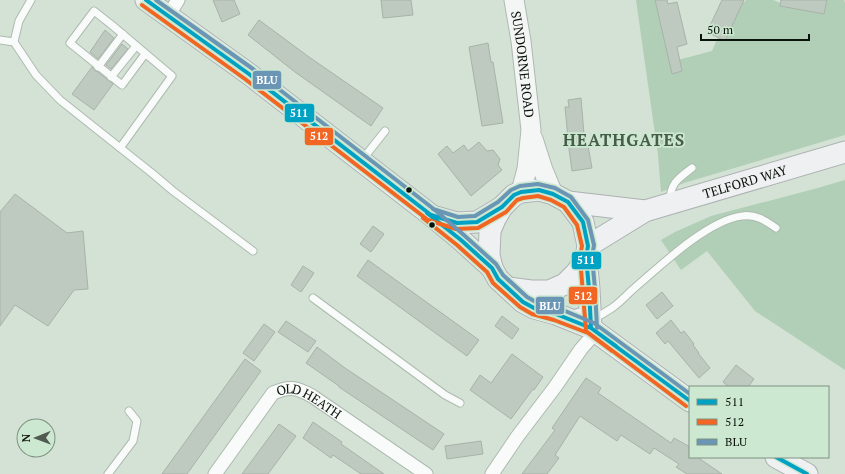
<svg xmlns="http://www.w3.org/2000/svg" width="845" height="474" font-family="'PT Serif',serif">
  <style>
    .green { fill: #b1cfb6 }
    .building { fill: #bec9bf; stroke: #a7b3a9 }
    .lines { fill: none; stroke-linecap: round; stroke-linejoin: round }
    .service-casing { stroke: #aebab0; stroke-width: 9 }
    .minor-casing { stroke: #aebab0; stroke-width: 15 }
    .secondary-casing { stroke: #aebab0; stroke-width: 21 }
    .primary-casing { stroke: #adb2b2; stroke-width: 23 }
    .service { stroke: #f8fbf9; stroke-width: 7 }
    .minor { stroke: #f8fbf9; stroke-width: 13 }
    .secondary { stroke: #f4f6f5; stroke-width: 19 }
    .primary { stroke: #eff0f2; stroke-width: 21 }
    .bus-1-casing { stroke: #cde8d1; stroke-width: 7 }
    .bus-2-casing { stroke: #cde8d1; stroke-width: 7 }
    .bus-3-casing { stroke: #cde8d1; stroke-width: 7 }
    .bus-1 { stroke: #00a2c4; stroke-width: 4 }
    .bus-2 { stroke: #f26522; stroke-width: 4 }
    .bus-3 { stroke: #6a95b5; stroke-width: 4 }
    .bus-dot { fill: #0a130b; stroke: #cde8d1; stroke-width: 1.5 }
    .labels { text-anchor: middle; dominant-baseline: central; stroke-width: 3.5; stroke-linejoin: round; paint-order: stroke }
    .street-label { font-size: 13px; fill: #0a130b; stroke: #cde8d1 }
    .district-label { font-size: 17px; font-weight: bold; letter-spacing: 1px; fill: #465d4a; stroke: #cde8d1 }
    .line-badge { stroke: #cde8d1; stroke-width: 1.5 }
    .badge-label { font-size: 11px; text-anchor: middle; font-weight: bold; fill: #fff }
  </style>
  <rect width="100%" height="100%" fill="#d3e2d5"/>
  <path class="green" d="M636 0H655L670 62 712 51 718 37 725 40 741 0 745 2 746 0H773L790 7 824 14 827 0H844L845 3V135L684 183 661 192 658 155Z
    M845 180V370L755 311 707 251 681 270 661 240 675 232 711 216 814 189Z"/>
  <path class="building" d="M213 0H234L240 14 222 22Z
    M381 0H411L413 15 383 18Z
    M655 0H667L668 4 677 2 687 44 677 47 682 71 672 74Z
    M722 0H744L725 41 707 32Z
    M781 0H827L824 14 780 6Z
    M259 20 309 57 383 108 371 126 295 72 248 35Z
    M105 30 114 38 98 59 90 52Z
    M488 43 491 62H493L503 123 482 126 469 47Z
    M122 44 128 49 111 69 106 65Z
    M92 67 95 71 98 72 113 84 94 110 72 94Z
    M581 98 585 147 588 146 592 168 572 171 569 149 565 107H569L568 100Z
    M479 142 487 151 493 150 500 159 498 165 502 170 471 196 438 154 447 146 453 153 464 145 468 151Z
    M15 194 67 233 83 231 88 289 74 290 48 326 15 305 0 326V212Z
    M373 226 384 234 371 252 360 244Z
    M368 260 479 340 467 356 357 276Z
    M303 266 314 273 301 292 291 285Z
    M662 292 673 306 657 319 646 305Z
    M502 316 519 329 512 339 495 326Z
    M671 320 681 333 684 331 694 344 693 345 699 353H698L710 368 699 378 668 341 665 344 656 333Z
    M286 321 316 341 308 352 278 332Z
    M264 324 275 332 254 361 243 353Z
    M317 347 345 368 444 434 433 450 339 387V386L306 363Z
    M512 354 543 377 534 390 533 389 511 419 470 390 480 375 491 383Z
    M245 359 261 371 187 474H162Z
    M736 365 754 379 748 387H729L723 382Z
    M586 378 601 388 598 393 671 443 674 438 690 447V457H697L722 474H687L676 467 679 464 654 448 650 454 621 435 617 441 580 416 555 455 559 458 547 474H522L555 430 552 428Z
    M313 422 342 442 341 444 384 474H361L333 455 331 458 303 438Z
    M279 424 296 436 268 474H242Z
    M481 441 483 454 447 459 445 446Z"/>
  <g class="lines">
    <defs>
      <path id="service" d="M31 0 19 21 14 42 36 75 60 100 153 174 173 191 253 251
        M0 40 14 42
        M98 67 123 34
        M111 77 136 46
        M120 148 172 76 113 26 94 11 70 43 122 85 145 54
        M362 160 385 131
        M670 201C670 183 679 178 692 168
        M313 298 445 395 460 403
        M593 319C599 316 606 312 612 308 618 304 624 298 630 292 657 269 707 220 742 216 755 214 765 220 776 228
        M108 474 133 441 137 421 129 411"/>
      <g id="minor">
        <path d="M168 16 178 0"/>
        <path id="s1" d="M215 474 273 393C289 386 296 387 312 396L426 474"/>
        <path d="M492 474 517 437 555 387 581 349 596 332"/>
      </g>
      <g id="secondary">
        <path id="s2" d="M514 0 521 41 531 130 527 169 521 192"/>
        <path d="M533 139 543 170 553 194"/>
      </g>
      <g id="primary">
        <path d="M146 0 249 74 431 215 461 240 492 268"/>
        <path d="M568 202 645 211"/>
        <path d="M436 217 457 223 477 222 502 207"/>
        <path id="s3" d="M588 246 645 211 845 152"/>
        <path d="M586 257 589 289 591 328"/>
        <path d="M508 288 531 291H549L565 284 577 272 586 257 588 246 583 222 568 202 553 194 539 190 521 192 514 195 502 207 495 219 490 231 489 255 492 268 498 279 523 302 534 308 556 314 591 328"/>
        <path d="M580 319 596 332 690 401"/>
        <path d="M776 457 807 474"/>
      </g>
    </defs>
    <use href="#service" class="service-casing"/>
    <use href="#minor" class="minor-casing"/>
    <use href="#secondary" class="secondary-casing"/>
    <use href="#primary" class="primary-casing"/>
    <use href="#service" class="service"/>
    <use href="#minor" class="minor"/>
    <use href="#secondary" class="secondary"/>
    <use href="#primary" class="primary"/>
    <defs>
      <path id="bus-1" d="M146 0 249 74 431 215 457 223 477 222 502 207 514 195 521 192 539 190 553 194 568 202 583 222 588 246 586 257 589 289 591 328 690 401
        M427 213 461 240 492 268 498 279 523 302 534 308 556 314 591 328 616 346
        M776 457 807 474"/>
      <path id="bus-2" d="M142 5 245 79 428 220 456 229 478 228 506 212 517 200 523 198 538 196 551 200 564 207 577 225 582 246 580 257 586 331 686 406
        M423 218 457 245 487 272 493 283 520 307 532 314 554 320 588 333 612 351"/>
      <path id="bus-3" d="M156 0 253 69 435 210 465 236 496 264 503 275 527 297 536 302 558 308 594 323 690 394
        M433 209 458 217 475 216 498 202 511 190 520 186 538 184 555 188 571 197 588 220 594 245 592 257 595 289 597 328"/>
    </defs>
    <use href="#bus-1" class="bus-1-casing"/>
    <use href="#bus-2" class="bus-2-casing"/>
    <use href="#bus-3" class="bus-3-casing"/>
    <use href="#bus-1" class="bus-1"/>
    <use href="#bus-2" class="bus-2"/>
    <use href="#bus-3" class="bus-3"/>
  </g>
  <g class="bus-dot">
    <circle cx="409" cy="190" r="3.5"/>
    <circle cx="432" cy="225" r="3.5"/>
  </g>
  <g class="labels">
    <g class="street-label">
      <text stroke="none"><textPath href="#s2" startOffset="65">SUNDORNE ROAD</textPath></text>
      <text stroke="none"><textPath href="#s3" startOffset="171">TELFORD WAY</textPath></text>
      <text stroke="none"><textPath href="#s1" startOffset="139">OLD HEATH</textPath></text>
    </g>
    <g class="district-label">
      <text x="624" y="139">HEATHGATES</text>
    </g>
  </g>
  <g class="line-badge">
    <rect x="252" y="70" width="30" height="20" rx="4" fill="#6a95b5"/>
    <rect x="284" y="103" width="31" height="20" rx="4" fill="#00a2c4"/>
    <rect x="304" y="127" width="30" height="19" rx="4" fill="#f26522"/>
    <rect x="571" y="251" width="31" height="19" rx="4" fill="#00a2c4"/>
    <rect x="568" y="286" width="30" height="19" rx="4" fill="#f26522"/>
    <rect x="535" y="296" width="30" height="19" rx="4" fill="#6a95b5"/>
  </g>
  <g class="badge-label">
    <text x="267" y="84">BLU</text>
    <text x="299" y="117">511</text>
    <text x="319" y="140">512</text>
    <text x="586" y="264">511</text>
    <text x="583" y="300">512</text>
    <text x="550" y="310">BLU</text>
  </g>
  <rect x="689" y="386" width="140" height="72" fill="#cde8d1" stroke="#7f9382"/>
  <rect x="697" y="399" width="20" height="6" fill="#00a2c4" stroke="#7f9382"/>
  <text x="725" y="406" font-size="12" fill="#0a130b">511</text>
  <rect x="697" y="419" width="20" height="6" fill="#f26522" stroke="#7f9382"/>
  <text x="725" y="426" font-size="12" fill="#0a130b">512</text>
  <rect x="697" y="439" width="20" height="6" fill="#6a95b5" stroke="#7f9382"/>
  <text x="725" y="446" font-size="12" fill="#0a130b">BLU</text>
  <g transform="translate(36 438) rotate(269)"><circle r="19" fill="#cde8d1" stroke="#7f9382"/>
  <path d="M0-3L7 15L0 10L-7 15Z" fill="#505b52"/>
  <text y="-6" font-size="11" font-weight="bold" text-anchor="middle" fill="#0a130b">N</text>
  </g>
  <path d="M701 34v6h108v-6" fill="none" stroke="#0a130b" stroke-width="2"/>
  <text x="707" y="34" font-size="12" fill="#0a130b" stroke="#cde8d1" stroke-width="3" paint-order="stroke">50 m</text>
</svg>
